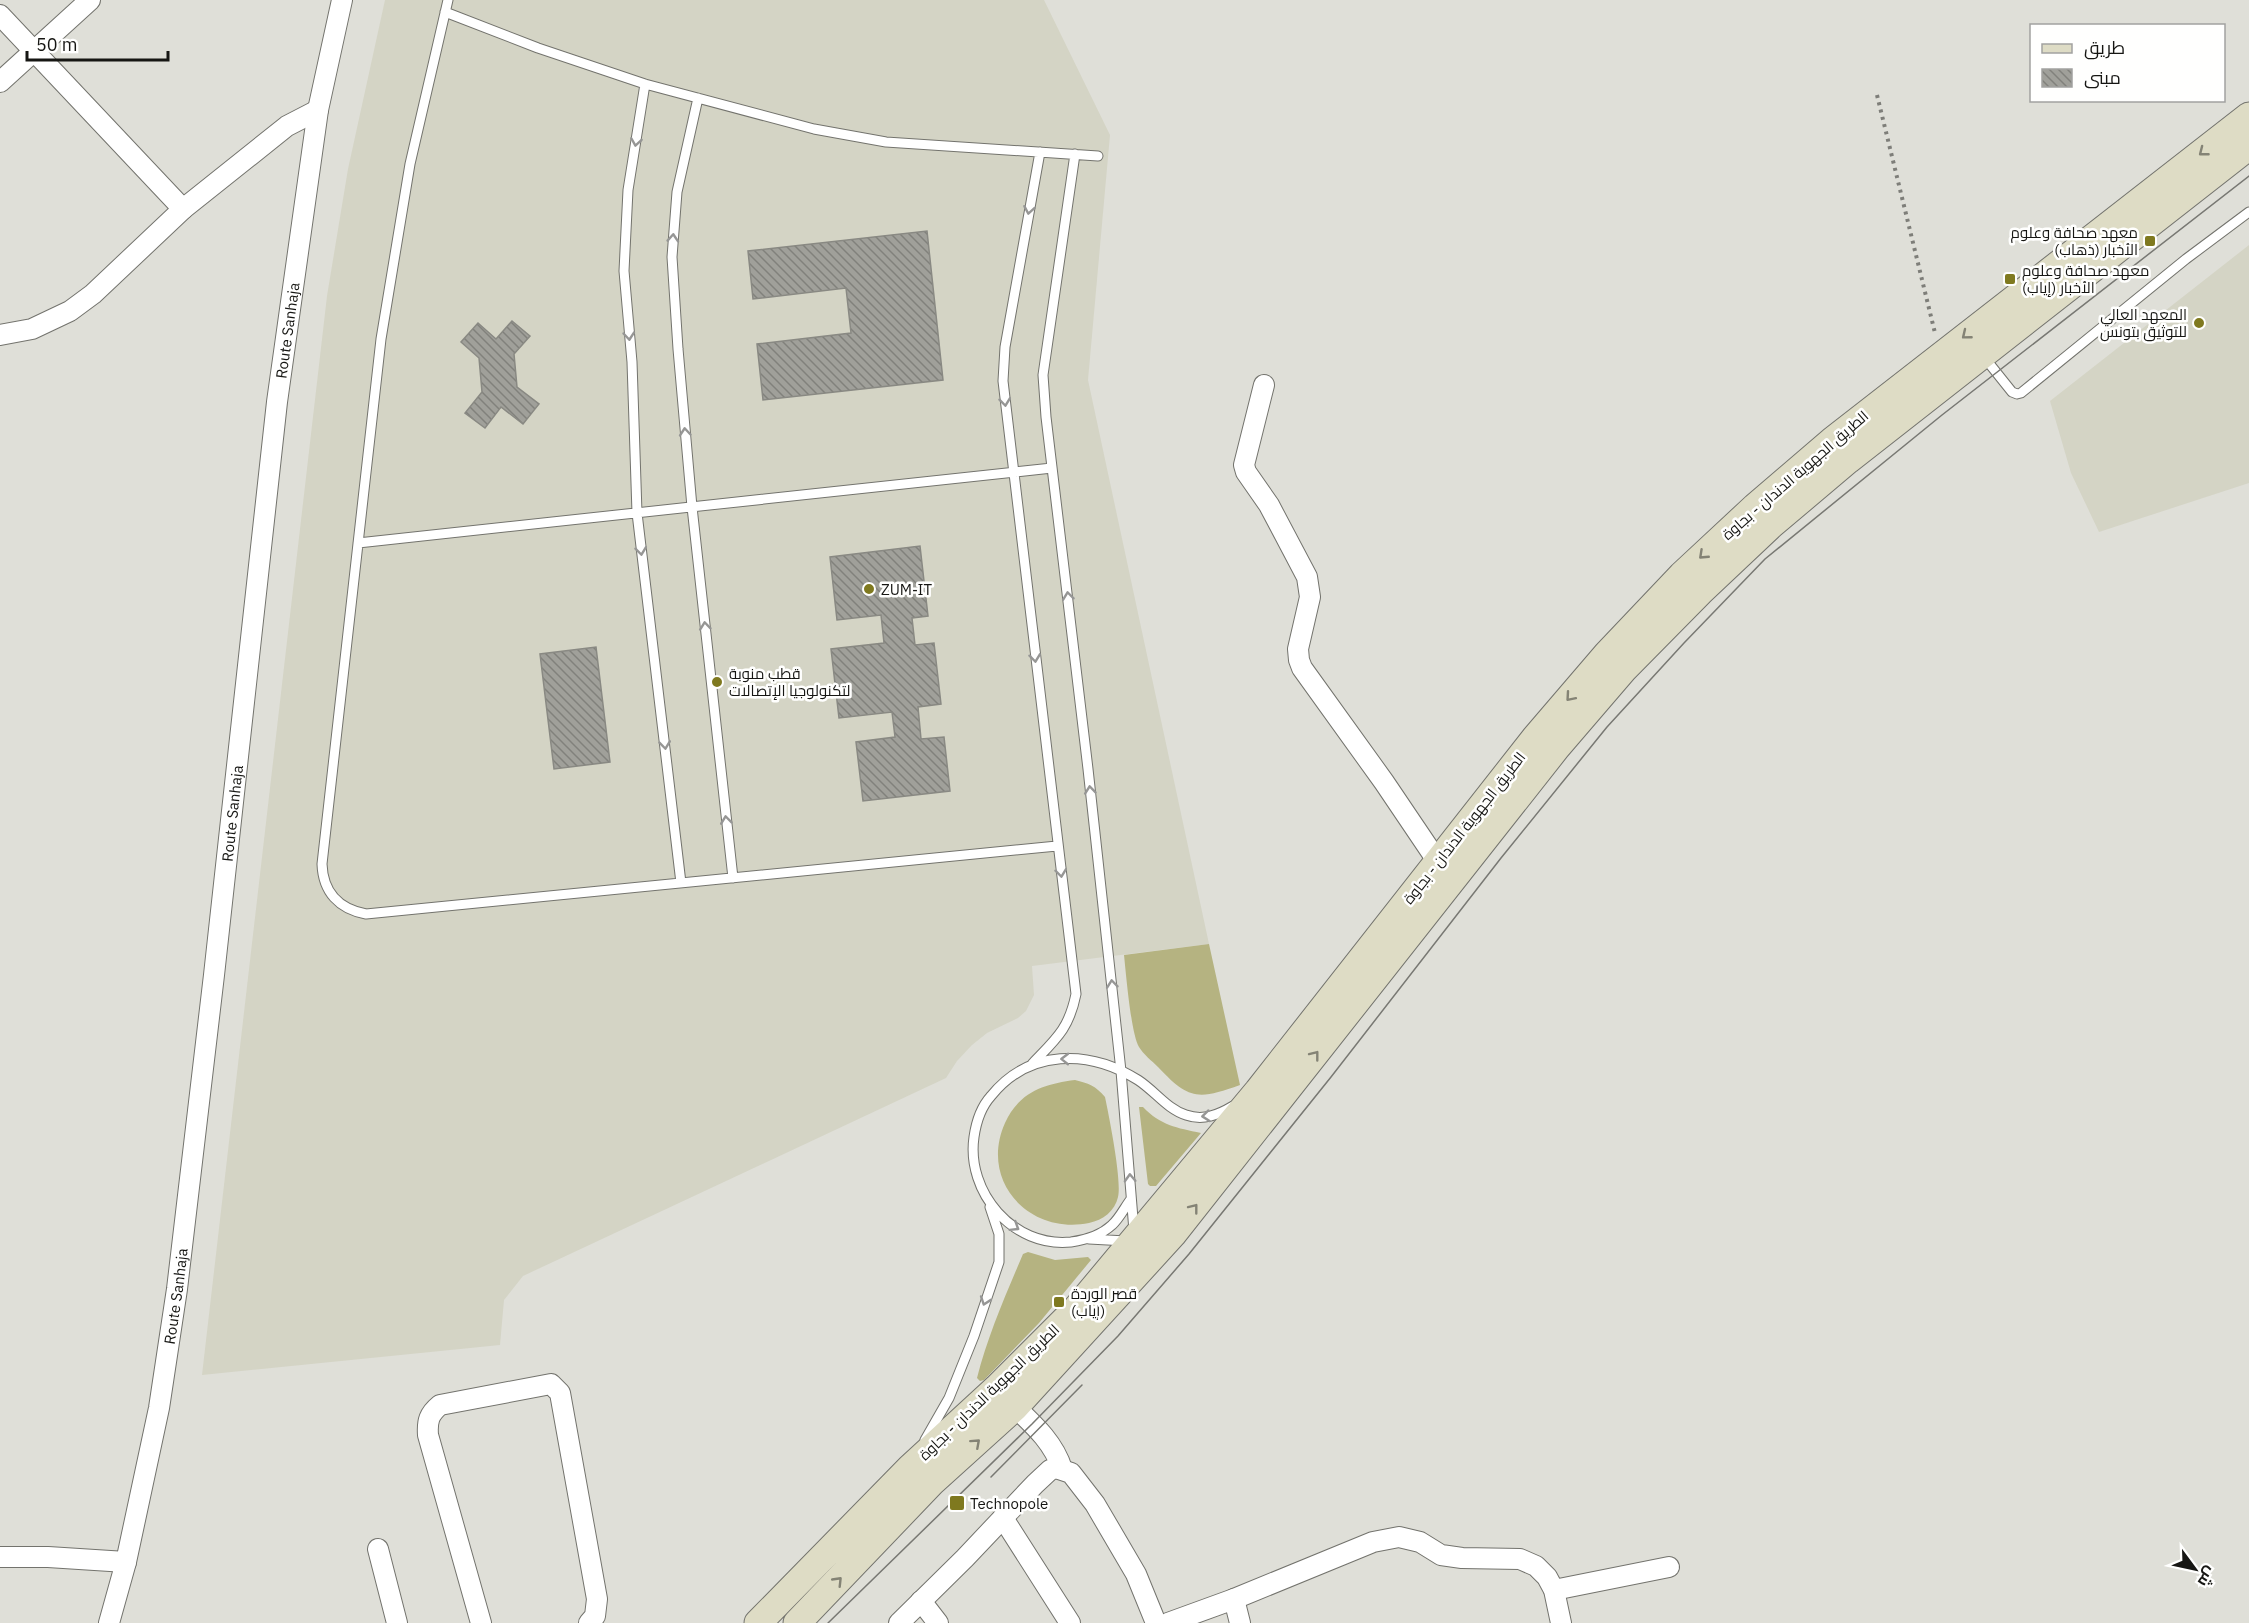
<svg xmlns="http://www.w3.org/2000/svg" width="2249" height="1623" font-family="'IBM Plex Sans',Cairo,sans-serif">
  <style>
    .built { fill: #d4d4c5 }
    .grass { fill: #b5b381 }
    .building { fill: url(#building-back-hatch); stroke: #898983; stroke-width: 1.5 }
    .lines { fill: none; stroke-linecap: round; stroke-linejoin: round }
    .service-casing { stroke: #73736d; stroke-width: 11 }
    .minor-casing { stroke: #73736d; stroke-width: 22 }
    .secondary-casing { stroke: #73736d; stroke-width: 29 }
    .path { stroke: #7e7e79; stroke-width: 4; stroke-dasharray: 3 4.5; stroke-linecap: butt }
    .service { stroke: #fff; stroke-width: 9 }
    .minor { stroke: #fff; stroke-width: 20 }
    .secondary { stroke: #dedcc5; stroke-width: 27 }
    .tram { stroke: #787873; stroke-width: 1.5 }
    .oneway { stroke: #969695 }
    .oneway2 { stroke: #848375 }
    .poi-dot { fill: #7f791f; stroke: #fffffe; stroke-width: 2 }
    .labels { text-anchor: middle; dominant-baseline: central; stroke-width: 5; stroke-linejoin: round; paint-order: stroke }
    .poi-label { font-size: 15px; fill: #161613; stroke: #fffffe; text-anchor: start }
    .street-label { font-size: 15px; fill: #161613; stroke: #fffffe }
  </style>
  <defs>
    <pattern id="building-back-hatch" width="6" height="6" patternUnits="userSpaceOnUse" patternTransform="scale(1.5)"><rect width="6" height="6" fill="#a0a09a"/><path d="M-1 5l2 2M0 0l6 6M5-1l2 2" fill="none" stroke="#81817c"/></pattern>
  </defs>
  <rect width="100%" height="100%" fill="#dfdfd8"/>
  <path class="built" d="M385 0H1044L1110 135 1088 380 1209 944 1032 966 1034 995 1026 1011 1018 1018 987 1033 972 1045 957 1061 946 1078 523 1276 504 1300 500 1345 202 1375 327 296 348 169Z
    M2249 245V483L2099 532 2071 473 2050 401Z"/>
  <path class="grass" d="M1209 944 1240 1085C1198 1100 1189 1100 1158 1067 1152 1061 1143 1054 1139 1047 1131 1034 1126 973 1124 955Z
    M1075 1080C1088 1083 1096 1086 1105 1097 1109 1116 1122 1181 1118 1197 1115 1211 1103 1220 1089 1223 1029 1235 979 1181 1005 1123 1019 1092 1044 1084 1075 1080Z
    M1139 1107H1143C1160 1125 1177 1128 1201 1133L1156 1186H1150L1148 1184Z
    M1028 1252 1055 1260 1088 1257 1091 1260 1039 1323 984 1380 980 1381 977 1378C988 1335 1006 1294 1023 1254Z"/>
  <path class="building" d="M927 231 943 380 763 400 757 344 851 333 846 288 753 299 748 251Z
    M512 321 530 336 514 354 517 387 539 404 523 424 501 407 485 428 465 413 482 392 479 358 461 342 478 323 496 339Z
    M920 546 928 616 912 618 915 645 934 643 941 704 918 707 921 739 944 737 950 791 863 801 856 742 895 737 892 712 839 718 831 649 884 643 881 615 837 620 830 557Z
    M596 647 610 762 554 769 540 654Z"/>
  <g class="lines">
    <defs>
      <path id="service" d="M448 0 410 164 381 339 322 864C323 892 339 909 366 914L1057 846
        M445 12 538 48 645 84 814 129 886 142 1098 156
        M645 84 628 190 624 271 632 362 637 513 681 883
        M698 98 677 192 672 257 678 349 692 507 733 878
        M1075 154 1043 375 1046 417 1088 769 1121 1071 1134 1231
        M1984 357 2012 392 2017 394 2021 393 2186 259 2249 212
        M358 543 1052 468
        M1032 1064C1056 1039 1069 1029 1076 994L1003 381 1005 347 1040 152
        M1131 1199C1125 1207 1119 1219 1112 1225 1100 1236 1086 1240 1071 1242 1013 1248 966 1192 974 1137 976 1123 981 1107 991 1096 1029 1049 1089 1049 1138 1080 1155 1091 1167 1109 1186 1115 1203 1121 1218 1115 1233 1106
        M1089 1239 1126 1241
        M925 1440 949 1398 974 1336 999 1262V1234L990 1207"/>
      <g id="minor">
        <path d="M0 15 183 209"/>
        <path d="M0 82 90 0"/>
        <path d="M0 335 32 329 70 311 93 294 183 209 287 126 318 110"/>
        <path d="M1264 385 1244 465 1246 472 1269 505 1307 577 1310 597 1298 649 1299 660 1302 668 1384 782 1438 862"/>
        <path d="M1015 1407C1034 1425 1054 1443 1062 1469"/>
        <path d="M1003 1518 1070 1623"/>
        <path d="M378 1549 397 1623"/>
        <path d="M0 1557H48L126 1562"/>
        <path d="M1554 1590 1669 1567"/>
        <path d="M1234 1599 1240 1623"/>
        <path d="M921 1601 938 1623"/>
        <path id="s1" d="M109 1623 126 1562 159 1408 177 1289 214 975 277 402 318 110 342 0"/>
        <path d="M481 1623 428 1435C427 1421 429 1414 440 1405L551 1384 560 1393 597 1599 595 1616 589 1623"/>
        <path d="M899 1623 965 1558 1035 1484 1050 1470 1056 1468 1071 1473 1095 1504 1136 1574 1156 1623"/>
        <path d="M1168 1623 1234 1599 1373 1542 1399 1537 1420 1542 1441 1555 1462 1558 1520 1559 1536 1566 1547 1577 1554 1590 1561 1623"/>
      </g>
      <path id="secondary" d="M758 1623 910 1468 997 1388 1077 1308 1258 1091 1535 738 1607 654 1682 575 1755 507 1832 441 2249 116
        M797 1623 932 1482 1015 1407 1173 1234 1557 747 1624 669 1700 592 1771 525 1848 460 2249 146"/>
    </defs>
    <use href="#service" class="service-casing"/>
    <use href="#minor" class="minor-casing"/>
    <use href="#secondary" class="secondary-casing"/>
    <path class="path" d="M1877 95 1935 333"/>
    <use href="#service" class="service"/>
    <use href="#minor" class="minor"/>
    <use href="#secondary" class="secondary"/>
    <path class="tram" d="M991 1477 1082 1385
      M828 1623 1032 1424 1118 1336 1189 1254 1331 1077 1501 858 1607 727 1684 643 1765 559 1942 415 2249 176"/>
  </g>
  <defs><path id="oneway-chevron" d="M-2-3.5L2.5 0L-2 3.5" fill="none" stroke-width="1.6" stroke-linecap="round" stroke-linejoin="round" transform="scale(1.5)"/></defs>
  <g class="oneway">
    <use href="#oneway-chevron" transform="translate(636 142) rotate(99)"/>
    <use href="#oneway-chevron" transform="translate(1029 210) rotate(100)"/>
    <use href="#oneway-chevron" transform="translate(673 238) rotate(-86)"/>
    <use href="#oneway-chevron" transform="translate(629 336) rotate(85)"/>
    <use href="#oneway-chevron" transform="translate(1005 402) rotate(83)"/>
    <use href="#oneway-chevron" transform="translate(685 432) rotate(-95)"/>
    <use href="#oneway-chevron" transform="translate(641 551) rotate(83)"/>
    <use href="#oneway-chevron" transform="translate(1068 596) rotate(-97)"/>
    <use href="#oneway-chevron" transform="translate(705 626) rotate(-96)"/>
    <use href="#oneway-chevron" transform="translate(1035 658) rotate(83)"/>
    <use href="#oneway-chevron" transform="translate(665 745) rotate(83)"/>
    <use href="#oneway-chevron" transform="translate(1090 790) rotate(-96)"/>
    <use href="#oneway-chevron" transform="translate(726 820) rotate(-97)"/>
    <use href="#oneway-chevron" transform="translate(1061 873) rotate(83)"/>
    <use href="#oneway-chevron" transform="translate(1112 984) rotate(-96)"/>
    <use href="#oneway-chevron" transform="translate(1065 1059) rotate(-179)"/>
    <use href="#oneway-chevron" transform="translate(1206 1116) rotate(174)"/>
    <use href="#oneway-chevron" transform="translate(1130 1178) rotate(-92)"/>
    <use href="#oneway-chevron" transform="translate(1015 1227) rotate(32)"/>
    <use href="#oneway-chevron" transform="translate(985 1301) rotate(109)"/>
  </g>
  <g class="oneway2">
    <use href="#oneway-chevron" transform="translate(2203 152) rotate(142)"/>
    <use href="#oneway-chevron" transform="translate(1966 335) rotate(141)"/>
    <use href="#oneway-chevron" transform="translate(1703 555) rotate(137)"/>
    <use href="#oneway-chevron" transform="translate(1570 697) rotate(131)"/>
    <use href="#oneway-chevron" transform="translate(1315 1055) rotate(-52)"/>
    <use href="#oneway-chevron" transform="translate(1194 1208) rotate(-52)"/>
    <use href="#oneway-chevron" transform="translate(976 1443) rotate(-42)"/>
    <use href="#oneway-chevron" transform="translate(838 1581) rotate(-46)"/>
  </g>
  <g class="poi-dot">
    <rect x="2144" y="235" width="12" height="12" rx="3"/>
    <rect x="2004" y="273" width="12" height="12" rx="3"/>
    <circle cx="2199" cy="323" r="6"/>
    <circle cx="869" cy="589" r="6"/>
    <circle cx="717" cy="682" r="6"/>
    <rect x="1053" y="1296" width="12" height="12" rx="3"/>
    <rect x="949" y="1495" width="16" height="16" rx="3"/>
  </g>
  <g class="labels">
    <g class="poi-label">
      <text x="2138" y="232" text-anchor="end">معهد صحافة وعلوم<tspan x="2138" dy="17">الأخبار (ذهاب)</tspan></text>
      <text x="2022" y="270">معهد صحافة وعلوم<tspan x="2022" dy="17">الأخبار (إياب)</tspan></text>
      <text x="2187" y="314" text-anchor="end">المعهد العالي<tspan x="2187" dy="17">للتوثيق بتونس</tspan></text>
      <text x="881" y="589">ZUM-IT</text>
      <text x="729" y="673">قطب منوبة<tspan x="729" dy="17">لتكنولوجيا الإتصالات</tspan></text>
      <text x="1071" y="1293">قصر الوردة<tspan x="1071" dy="17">(إياب)</tspan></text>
      <text x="970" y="1503">Technopole</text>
    </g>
    <g class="street-label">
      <text stroke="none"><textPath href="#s1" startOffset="1306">Route Sanhaja</textPath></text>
      <text transform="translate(1795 475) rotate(-41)">الطريق الجهوية الدندان - بجاوة</text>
      <text stroke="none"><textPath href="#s1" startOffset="820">Route Sanhaja</textPath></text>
      <text transform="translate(1464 828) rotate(-52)">الطريق الجهوية الدندان - بجاوة</text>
      <text stroke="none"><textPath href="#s1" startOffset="334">Route Sanhaja</textPath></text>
      <text transform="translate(989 1392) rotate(-44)">الطريق الجهوية الدندان - بجاوة</text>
    </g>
  </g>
  <rect x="2030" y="24" width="195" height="78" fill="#fffffe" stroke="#a2a2a0" stroke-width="1.5"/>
  <rect x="2042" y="44" width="30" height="9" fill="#dedcc5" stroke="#a2a2a0" stroke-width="1.5"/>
  <text x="2084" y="54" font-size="18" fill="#161613">طريق</text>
  <rect x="2042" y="69" width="30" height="18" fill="url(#building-back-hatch)" stroke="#a2a2a0" stroke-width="1.5"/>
  <text x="2084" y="84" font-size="18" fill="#161613">مبنى</text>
  <g transform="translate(2195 1569) rotate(123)" stroke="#fffffe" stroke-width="4.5" paint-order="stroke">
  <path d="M0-4.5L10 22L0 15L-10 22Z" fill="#161613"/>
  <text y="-9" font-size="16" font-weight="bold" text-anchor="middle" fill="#161613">ش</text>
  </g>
  <path d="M27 51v9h141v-9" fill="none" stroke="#161613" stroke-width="3"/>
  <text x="36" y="51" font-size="18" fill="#161613" stroke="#fffffe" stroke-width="4.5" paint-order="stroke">50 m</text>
</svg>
